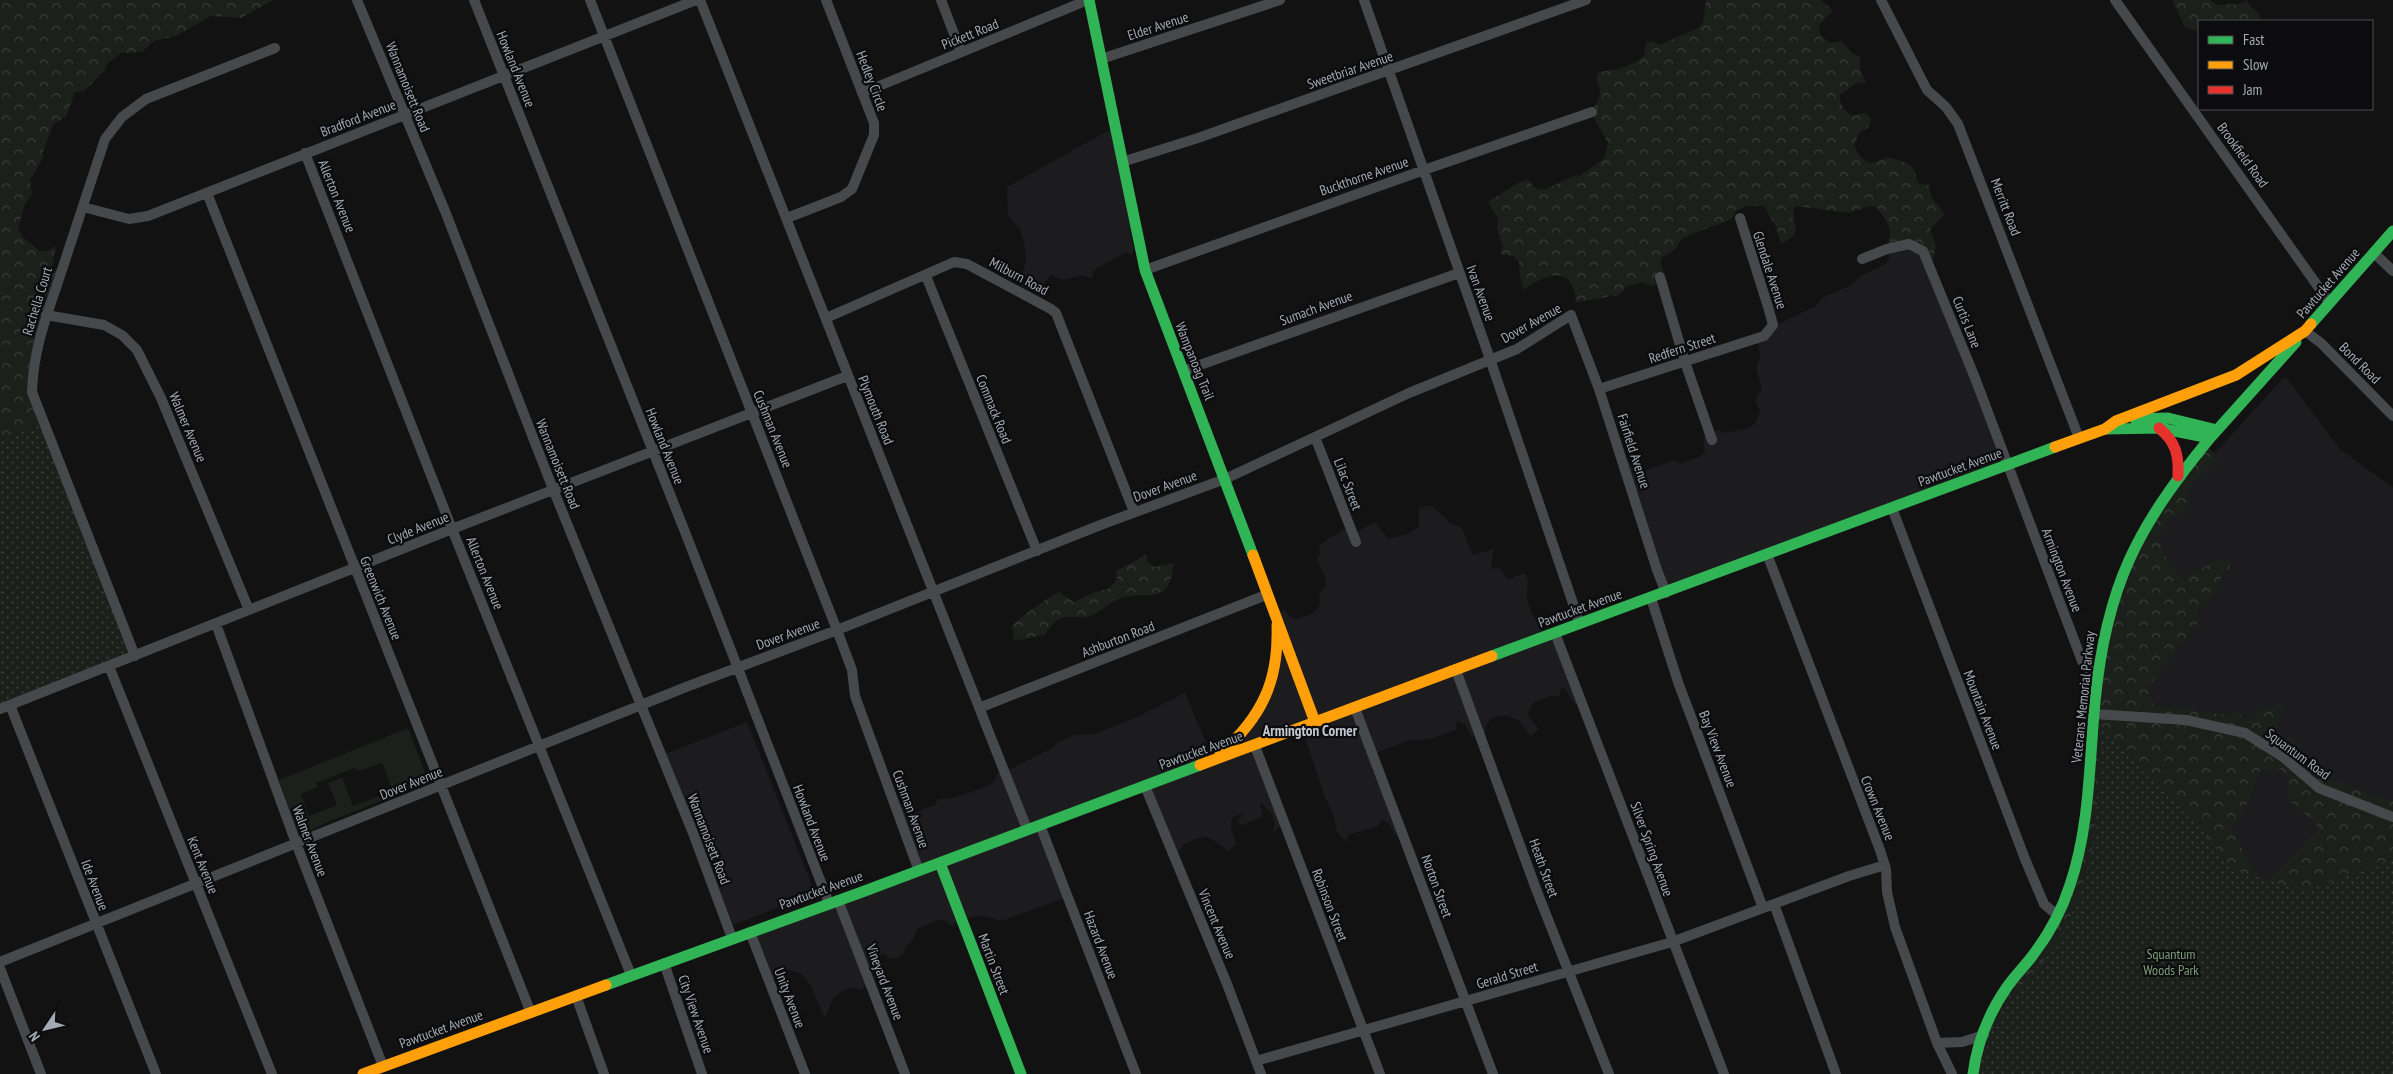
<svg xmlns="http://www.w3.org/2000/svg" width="2393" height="1074" font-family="'PT Sans Narrow',sans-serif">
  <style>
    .built { fill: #1c1c1e }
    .grass { fill: #1b201a }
    .forest { fill: url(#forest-crowns); fill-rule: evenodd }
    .park { fill: url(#park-dots) }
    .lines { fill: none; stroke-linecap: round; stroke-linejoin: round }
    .street { stroke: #46494b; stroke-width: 10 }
    .fast { stroke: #30b455; stroke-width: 11 }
    .slow { stroke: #ff9f0a; stroke-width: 11 }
    .jam { stroke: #e5322d; stroke-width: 11 }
    .labels { text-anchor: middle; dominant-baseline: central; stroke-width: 4.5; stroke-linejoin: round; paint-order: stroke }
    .street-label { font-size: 14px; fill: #a2abb4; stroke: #0c0c0e }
    .park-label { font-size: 14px; fill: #7e9f79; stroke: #0c0c0e }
    .neighbourhood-label { font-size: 15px; font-weight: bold; fill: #c3c9d0; stroke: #0c0c0e }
  </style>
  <defs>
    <pattern id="forest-crowns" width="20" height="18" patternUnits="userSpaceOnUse" patternTransform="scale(1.25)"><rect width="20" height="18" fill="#1b201a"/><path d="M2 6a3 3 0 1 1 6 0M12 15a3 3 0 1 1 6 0" fill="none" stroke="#393e39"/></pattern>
    <pattern id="park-dots" width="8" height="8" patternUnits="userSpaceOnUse" patternTransform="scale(1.25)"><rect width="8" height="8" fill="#1b201a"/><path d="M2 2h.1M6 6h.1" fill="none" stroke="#393e39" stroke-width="1.8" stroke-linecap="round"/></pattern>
  </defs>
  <rect width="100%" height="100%" fill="#121212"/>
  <path class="built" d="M1113 128 1133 227 1130 232 1134 250 1131 256 1127 252 1117 257 1092 271 1093 277 1090 278 1083 275 1063 280 1051 275 1042 286V291L1036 293 1023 287 1020 284 1026 261 1025 247 1020 229 1008 216 1007 187Z
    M1918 245 2010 457 1669 592 1624 466 1629 462 1636 470 1643 472 1674 460 1680 464 1699 457 1705 452 1703 437 1719 430 1725 433 1744 429 1755 424 1760 411 1755 400 1762 388 1756 368 1760 357 1758 339 1772 327 1816 306 1822 298 1853 284 1861 276 1884 265 1889 260V251Z
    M2285 376 2340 449 2393 488V859L2303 891 2232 869 2180 801 2118 611 2177 495Z
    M1426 506 1433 507 1451 523 1462 528 1473 555 1494 549 1491 563 1493 569 1500 568 1506 578 1510 579 1523 573 1526 574 1528 582 1527 598 1531 612 1542 631 1554 635 1577 704 1575 705 1565 689 1561 688 1559 696H1551L1534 702 1527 714 1539 729 1530 736 1519 720 1506 716H1498L1491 719 1486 724 1485 734 1479 733 1472 737 1465 725 1457 720 1456 729 1453 731 1431 739 1407 741 1373 754 1401 829 1395 835 1390 825 1382 819 1378 826 1348 835 1346 842 1337 832 1333 813 1324 795 1302 728 1255 748 1283 821 1275 832 1273 831 1275 825 1272 814 1261 803 1260 805 1263 814 1260 818 1242 825 1237 821 1244 813 1232 817 1231 829 1236 844 1229 851 1207 836 1195 839 1185 844 1178 852 1171 851 1144 785 1040 826 1067 897 1002 921 984 916 959 919 952 926 944 920H939L919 928 911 942 905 947 904 953 899 957 890 959 883 953 877 955 872 960V969L870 970 868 980 862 990 851 988 842 991 833 998 826 1016 823 1015 812 988 802 974 785 969 769 981 750 933 918 871 895 806 900 802 907 814 914 817 915 813 934 805 939 799H949L986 787 994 781 999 770H1009L1052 748 1058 742 1075 735 1094 734 1135 718 1185 693 1213 759 1266 704 1276 617 1283 609 1290 617 1297 619 1312 614 1318 608 1320 603 1319 595 1326 586V580L1317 559 1320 553 1319 545 1344 529 1350 530 1353 536 1367 526 1376 523 1388 539 1408 534 1419 526V508Z
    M747 722 815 893 733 925 665 754Z"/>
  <path class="grass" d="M408 728 429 783 395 796 382 763 360 771 354 768 316 783 318 787 301 794 309 816 337 805 328 783 342 777 353 806 384 794 386 799 325 823 301 835 297 834 279 780Z"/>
  <path class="forest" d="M0 0H273L241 18 211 16 176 36 154 41 142 52 121 53 107 64 105 70 84 91 75 92 66 117 53 124 43 152V158L30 180 32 195 25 204 18 228 23 237 40 251H47L56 246 52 269 59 270 27 391 40 425 0 441Z
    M1706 0H1821L1833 11C1819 23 1811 31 1831 43L1842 41 1852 53 1860 57V70L1866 82 1855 84 1840 95C1839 104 1845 111 1852 116L1865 113 1871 118 1869 127 1859 133 1854 146C1864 163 1869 167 1887 157 1896 160 1908 161 1914 170 1916 174 1916 178 1918 183L1929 185 1931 197 1945 214 1930 229 1936 246 1932 264 1921 247 1892 248 1888 241C1894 229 1884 216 1876 207L1869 206 1849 213 1795 206 1793 216 1796 231 1792 237 1781 244 1776 227 1764 206H1746L1735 212V216C1720 227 1700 228 1683 239 1679 241 1679 245 1676 248 1665 259 1656 252 1664 274L1660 282 1652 286 1642 282 1626 287 1619 295 1613 297 1612 295C1601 300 1588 299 1576 303 1574 265 1547 272 1524 290L1520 277 1519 262 1513 256 1500 254 1503 247 1497 229 1498 219 1488 202 1518 183 1528 180 1535 188 1544 190 1576 175 1580 176 1605 158 1608 143 1591 112C1602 94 1602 98 1596 77L1599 72 1619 69 1639 61 1644 55 1646 43 1651 41 1659 45 1696 29 1703 23Z
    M2172 0H2210L2217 5 2240 4 2247 0 2249 5 2261 16 2258 21H2199V32L2185 27Z
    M2207 446 2219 458C2208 478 2180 478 2190 506L2164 524 2165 531 2161 533C2156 548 2173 568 2182 579L2216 561 2231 560C2232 568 2227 570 2221 574V586L2197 612 2199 622 2153 681 2149 687 2150 701 2155 705 2227 715 2237 712 2248 720 2253 719 2262 707 2271 708 2280 704 2283 707 2277 727 2278 733 2283 739 2295 738 2301 751 2324 777 2383 799 2393 801V1074H1972L1985 1025 2071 884 2093 721 2127 557ZM2281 769 2289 782 2290 801 2317 824V832L2269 880 2264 881 2258 875 2230 829 2249 801 2260 770Z
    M1146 555 1147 561 1154 567 1174 563C1169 608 1148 590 1121 598 1109 602 1099 614 1087 617 1083 618 1078 617 1075 617 1058 615 1053 622 1045 635L1014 641 1012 625C1027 613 1042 601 1059 592L1074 602C1081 600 1086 595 1093 593 1106 588 1107 594 1117 579L1116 571Z"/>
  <path class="park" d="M40 425 133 651 0 709V441Z
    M2102 726 2180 801 2232 869 2303 891 2393 859V1074H1982C1984 1045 1996 1016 2014 993 2028 975 2049 959 2060 938 2070 920 2080 897 2085 878 2098 834 2098 772 2102 726Z"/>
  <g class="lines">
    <path class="street" d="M357 0 445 211 553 489 693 833 732 938
      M474 0 687 537 829 903
      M590 0 837 630 852 670 855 696 919 871
      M700 0 1027 829
      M941 0 961 52
      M1364 0 1490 359 1580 624
      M1881 0 1927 90 1946 107 1958 124 2079 438
      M2115 0 2329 302
      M1101 59 1280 0
      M862 93 1088 0
      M305 153 452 529 631 975
      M1122 162 1198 138 1586 0
      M207 193 531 1013
      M83 207 129 219 148 216 696 0
      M787 218 841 197 852 189 874 135V123L826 0
      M2374 253 2393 271
      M1862 259 1887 249 1909 244 1923 251 1975 378 2082 661 2098 680
      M1145 270 1424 170 1592 112
      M926 276 1037 551
      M1660 277 1685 362 1712 440
      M46 315 104 325 122 335 137 350 161 398 249 610
      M826 318 954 262 967 264 1051 309 1056 313 1134 512
      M2305 331 2321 343 2393 416
      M1183 371 1459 273
      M1599 389 1764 336 1773 325 1769 310 1740 218
      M1315 437 1356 542
      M1892 508 2025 859 2044 904 2057 915
      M1767 554 1880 850 1886 869 1887 892 1895 927 1937 1043 1952 1074
      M1651 598 1678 682 1763 908
      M216 624 296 843 383 1066
      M1555 633 1724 1074
      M135 656 32 392C33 355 44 322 56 288 72 238 89 189 105 139L122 117 146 99 275 48
      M109 666 272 1074
      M1456 670 1536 889 1609 1074
      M10 705 156 1074
      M979 708 1266 595
      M1355 708 1493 1074
      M0 709 452 529 847 376
      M2094 714 2186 720 2245 733 2283 757 2319 788 2393 817
      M1255 746 1380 1074
      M1145 786 1227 984 1261 1074
      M1040 825 1136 1074
      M838 900 905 1074
      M1774 904 1836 1074
      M750 932 805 1074
      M0 962 686 687 837 630 1103 524 1225 479 1409 393 1517 349 1571 315 1599 389 1657 570 1666 593
      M664 963 702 1074
      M0 968 41 1074
      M576 996 604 1074
      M1937 1043 1962 1042 1984 1035
      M1256 1061 1672 942 1849 876 1885 865"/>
    <path class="fast" d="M1089 0 1145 270 1253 555
      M2311 324 2393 231
      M2135 419 2168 418 2213 429
      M2105 429 2159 428 2210 438 2296 342
      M1492 656 2055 447
      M940 863 1021 1074
      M606 985 862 892 1200 765
      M1973 1074C1977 1043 1989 1013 2007 987 2015 975 2025 966 2033 955 2049 934 2062 910 2070 885 2090 826 2089 764 2095 702 2106 586 2137 527 2210 438"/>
    <path class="slow" d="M2055 447 2105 429 2116 421 2236 375 2305 331 2311 324
      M1253 555 1315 722
      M1220 754C1262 717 1279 681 1277 625
      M1200 765 1492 656
      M363 1074 606 985"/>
    <path class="jam" d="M2159 428C2176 442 2179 455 2178 476"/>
  </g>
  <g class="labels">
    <g class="street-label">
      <text transform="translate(1158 26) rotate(-18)">Elder Avenue</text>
      <text transform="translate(970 34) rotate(-22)">Pickett Road</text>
      <text transform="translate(516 69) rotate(68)">Howland Avenue</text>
      <text transform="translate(1350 70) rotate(-19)">Sweetbriar Avenue</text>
      <text transform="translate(872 81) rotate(69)">Hedley Circle</text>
      <text transform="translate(408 87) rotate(68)">Wannamoisett Road</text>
      <text transform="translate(358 118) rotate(-21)">Bradford Avenue</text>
      <text transform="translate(2243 155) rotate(54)">Brookfield Road</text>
      <text transform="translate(1364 176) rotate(-19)">Buckthorne Avenue</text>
      <text transform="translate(337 196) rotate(68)">Allerton Avenue</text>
      <text transform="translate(2006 207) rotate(69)">Merritt Road</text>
      <text transform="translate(1770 270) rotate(72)">Glendale Avenue</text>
      <text transform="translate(1019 276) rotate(28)">Milburn Road</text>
      <text transform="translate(2328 283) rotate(-49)">Pawtucket Avenue</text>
      <text transform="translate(1481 293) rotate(70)">Ivan Avenue</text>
      <text transform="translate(37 301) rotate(-73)">Rachella Court</text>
      <text transform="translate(1316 308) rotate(-20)">Sumach Avenue</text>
      <text transform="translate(1967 322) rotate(68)">Curtis Lane</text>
      <text transform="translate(1531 323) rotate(-29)">Dover Avenue</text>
      <text transform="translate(1682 348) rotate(-18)">Redfern Street</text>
      <text transform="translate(1195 361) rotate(68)">Wampanoag Trail</text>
      <text transform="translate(2360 363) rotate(45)">Bond Road</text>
      <text transform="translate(994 409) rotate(68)">Commack Road</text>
      <text transform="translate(876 410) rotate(68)">Plymouth Road</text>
      <text transform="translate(188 427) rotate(67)">Walmer Avenue</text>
      <text transform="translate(773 429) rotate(68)">Cushman Avenue</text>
      <text transform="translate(665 446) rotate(68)">Howland Avenue</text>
      <text transform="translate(1634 451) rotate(72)">Fairfield Avenue</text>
      <text transform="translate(558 464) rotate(68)">Wannamoisett Road</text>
      <text transform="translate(1960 467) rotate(-20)">Pawtucket Avenue</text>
      <text transform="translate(1348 484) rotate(69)">Lilac Street</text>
      <text transform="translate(1165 486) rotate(-20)">Dover Avenue</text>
      <text transform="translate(418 528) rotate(-22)">Clyde Avenue</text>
      <text transform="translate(2062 570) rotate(69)">Armington Avenue</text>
      <text transform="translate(485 573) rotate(68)">Allerton Avenue</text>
      <text transform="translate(381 598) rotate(68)">Greenwich Avenue</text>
      <text transform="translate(1580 608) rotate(-20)">Pawtucket Avenue</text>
      <text transform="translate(788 634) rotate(-20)">Dover Avenue</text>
      <text transform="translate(1118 639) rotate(-21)">Ashburton Road</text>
      <text transform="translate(2083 697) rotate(-84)">Veterans Memorial Parkway</text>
      <text transform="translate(1983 710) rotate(69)">Mountain Avenue</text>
      <text transform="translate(1718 749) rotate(69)">Bay View Avenue</text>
      <text transform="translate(1201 750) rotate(-20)">Pawtucket Avenue</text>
      <text transform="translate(2298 754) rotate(36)">Squantum Road</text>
      <text transform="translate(411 783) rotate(-22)">Dover Avenue</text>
      <text transform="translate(1878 808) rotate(68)">Crown Avenue</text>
      <text transform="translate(911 809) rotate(70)">Cushman Avenue</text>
      <text transform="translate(812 823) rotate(69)">Howland Avenue</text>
      <text transform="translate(709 839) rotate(69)">Wannamoisett Road</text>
      <text transform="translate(310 841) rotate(69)">Walmer Avenue</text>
      <text transform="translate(1652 849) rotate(70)">Silver Spring Avenue</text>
      <text transform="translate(203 865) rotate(68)">Kent Avenue</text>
      <text transform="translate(1544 868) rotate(70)">Heath Street</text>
      <text transform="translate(95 885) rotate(69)">Ide Avenue</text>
      <text transform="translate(1437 886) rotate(70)">Norton Street</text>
      <text transform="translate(821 890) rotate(-20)">Pawtucket Avenue</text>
      <text transform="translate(1330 905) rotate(69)">Robinson Street</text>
      <text transform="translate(1217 924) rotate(67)">Vincent Avenue</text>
      <text transform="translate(1101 945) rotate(69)">Hazard Avenue</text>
      <text transform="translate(994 964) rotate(69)">Martin Street</text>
      <text transform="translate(1507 975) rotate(-17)">Gerald Street</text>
      <text transform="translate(885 982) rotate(69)">Vineyard Avenue</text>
      <text transform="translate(790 998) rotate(69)">Unity Avenue</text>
      <text transform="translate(696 1014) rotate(71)">City View Avenue</text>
      <text transform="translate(441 1029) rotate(-20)">Pawtucket Avenue</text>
    </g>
    <g class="park-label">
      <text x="2171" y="954">Squantum<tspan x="2171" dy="16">Woods Park</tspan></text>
    </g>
    <g class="neighbourhood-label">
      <text x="1310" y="730">Armington Corner</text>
    </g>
  </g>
  <rect x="2198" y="20" width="175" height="90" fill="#0c0c0e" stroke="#484c50"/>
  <rect x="2208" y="36" width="25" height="8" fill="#30b455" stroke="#484c50"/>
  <text x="2243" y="45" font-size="15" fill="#a2abb4">Fast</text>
  <rect x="2208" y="61" width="25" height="8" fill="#ff9f0a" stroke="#484c50"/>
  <text x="2243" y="70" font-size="15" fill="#a2abb4">Slow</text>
  <rect x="2208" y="86" width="25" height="8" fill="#e5322d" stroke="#484c50"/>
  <text x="2243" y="95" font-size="15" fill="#a2abb4">Jam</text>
  <g transform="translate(45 1029) rotate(235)" stroke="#0c0c0e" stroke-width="4" paint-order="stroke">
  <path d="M0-4L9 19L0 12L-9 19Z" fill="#a2abb4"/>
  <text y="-8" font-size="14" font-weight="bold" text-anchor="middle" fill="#a2abb4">N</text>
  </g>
</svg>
